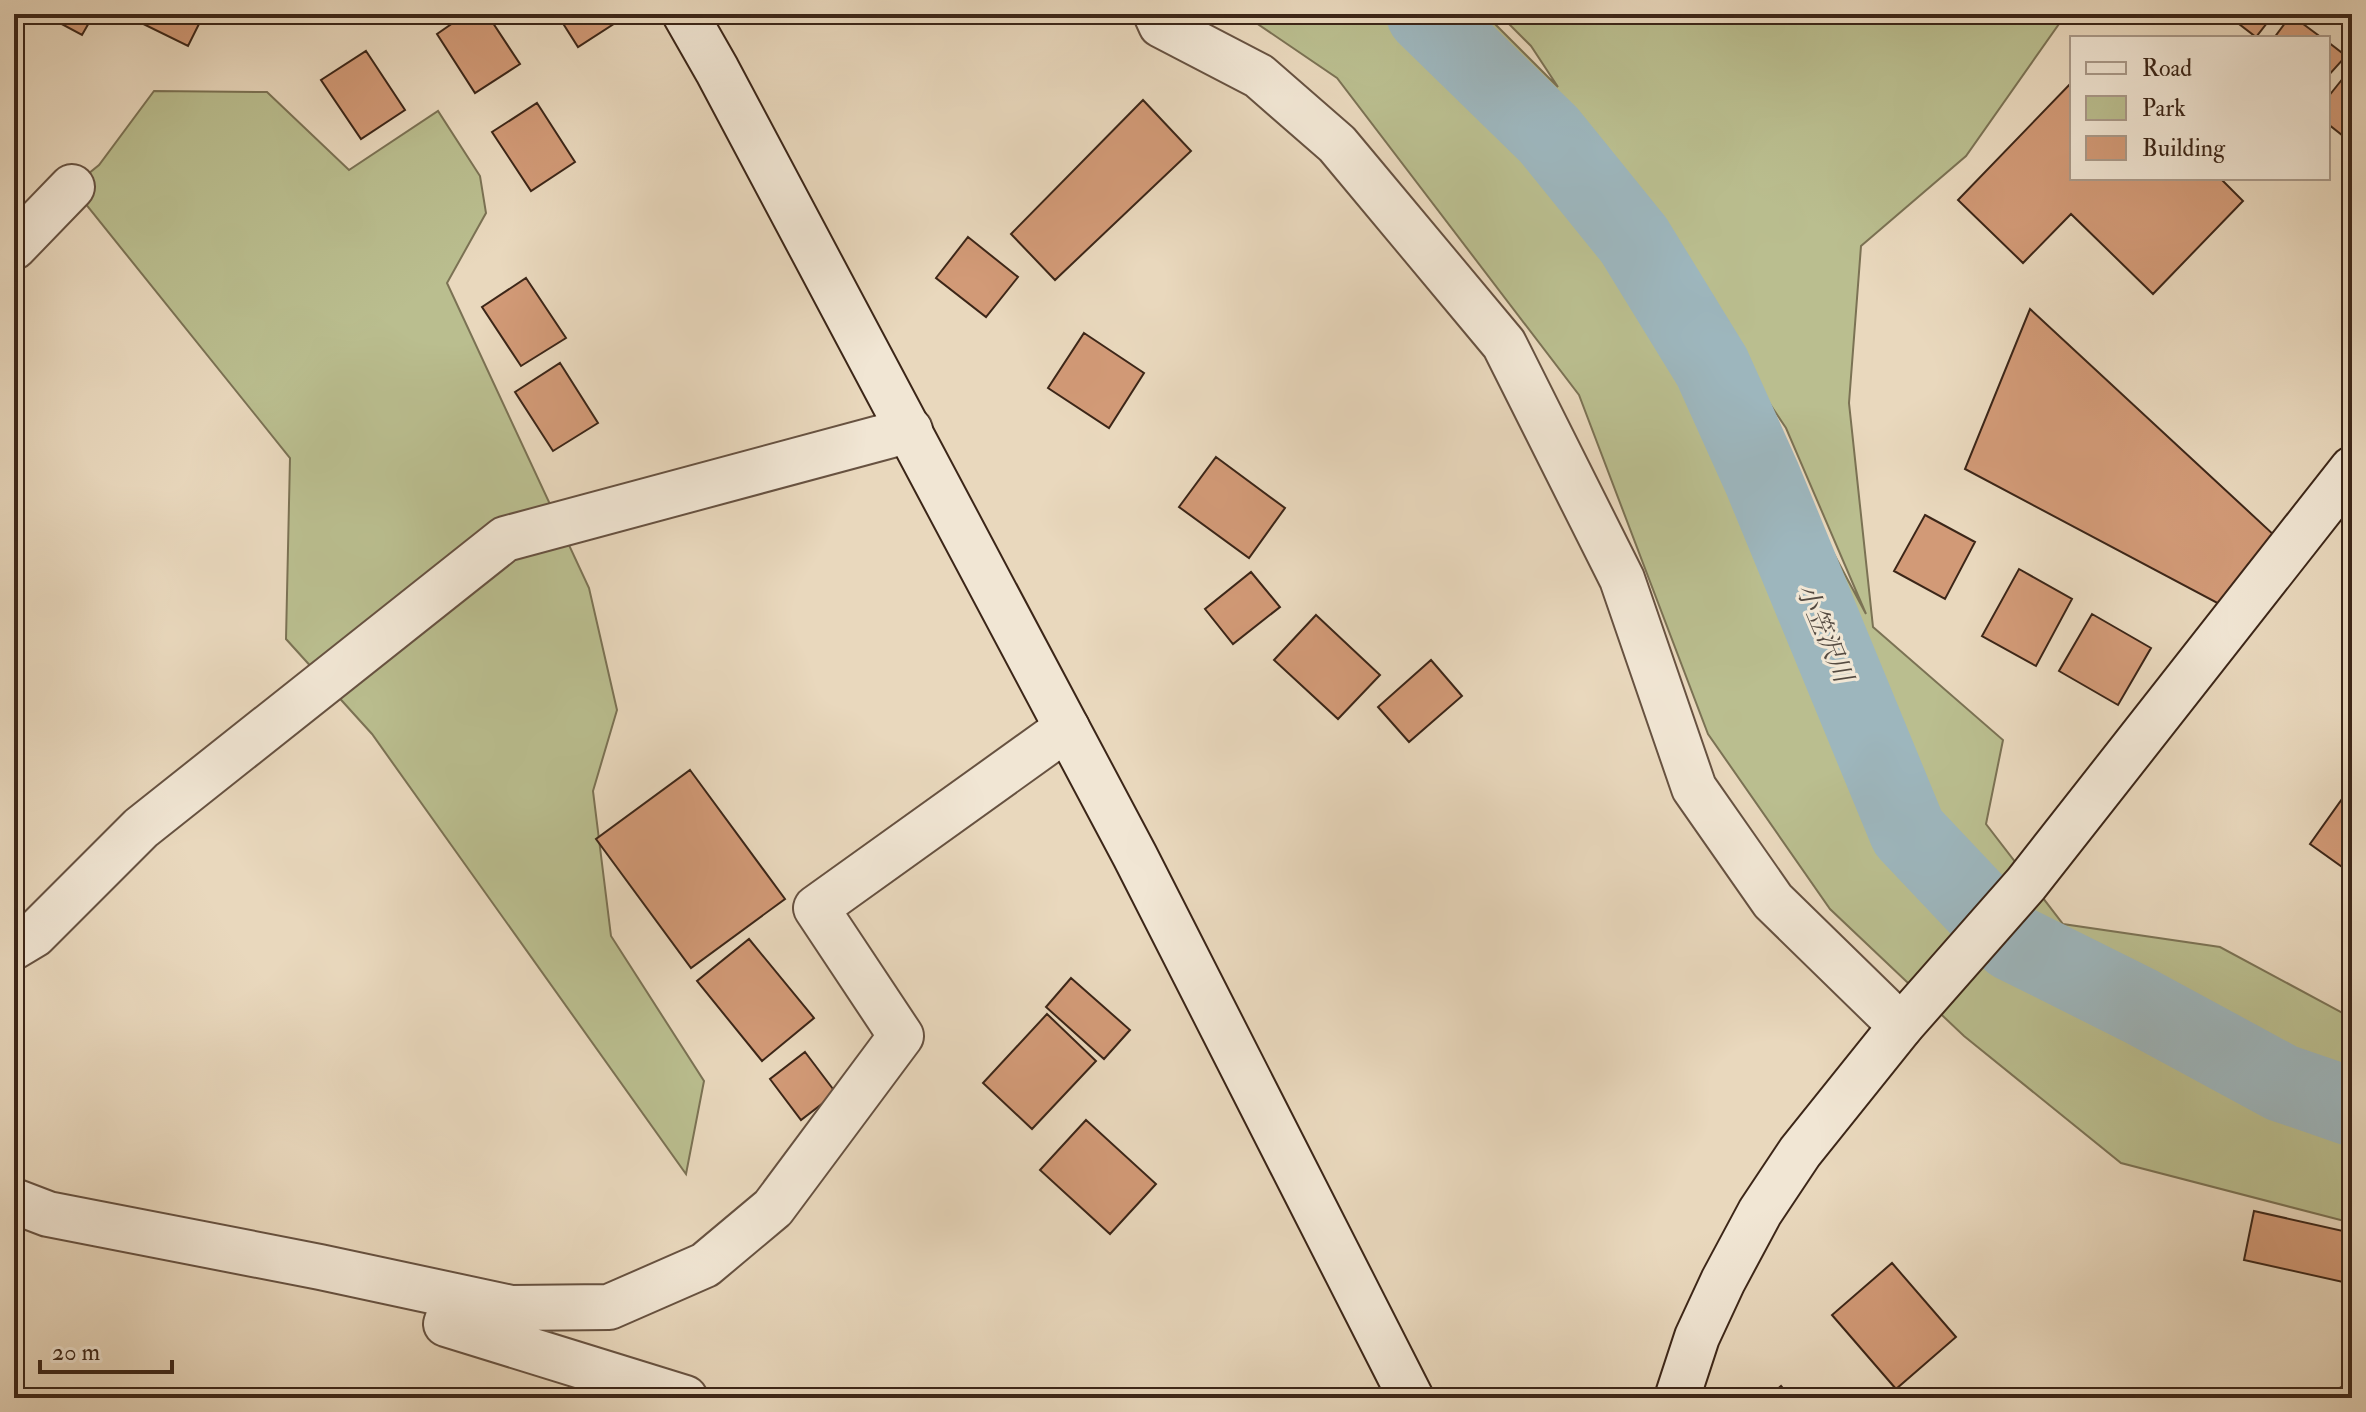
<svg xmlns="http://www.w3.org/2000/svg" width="2366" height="1412" font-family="'IM FELL Double Pica','Noto Serif JP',serif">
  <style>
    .green { fill: #babe8f; stroke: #7b7254; stroke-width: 2; fill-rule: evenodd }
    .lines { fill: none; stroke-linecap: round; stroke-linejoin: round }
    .river { stroke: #9db6bd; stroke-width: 78 }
    .building { fill: #d29a77; stroke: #3c2618; stroke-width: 2 }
    .street-casing { stroke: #675241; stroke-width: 48 }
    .secondary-casing { stroke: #3c2618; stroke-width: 48 }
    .street { stroke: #f1e6d4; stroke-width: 44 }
    .secondary { stroke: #f1e6d4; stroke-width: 44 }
    .labels { text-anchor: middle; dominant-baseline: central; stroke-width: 6; stroke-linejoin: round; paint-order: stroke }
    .water-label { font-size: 26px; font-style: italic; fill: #544a41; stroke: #f1e6d4 }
  </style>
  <rect width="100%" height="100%" fill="#e9d8bd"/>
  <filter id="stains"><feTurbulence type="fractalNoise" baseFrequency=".0025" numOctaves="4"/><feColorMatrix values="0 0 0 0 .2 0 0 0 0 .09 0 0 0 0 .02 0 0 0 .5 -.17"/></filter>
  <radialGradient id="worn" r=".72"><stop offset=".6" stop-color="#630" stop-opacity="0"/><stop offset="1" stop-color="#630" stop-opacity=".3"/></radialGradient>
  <path class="green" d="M1243 14H1485L1558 87 1531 46 1499 14H2066L1966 156 1861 246 1849 403 1873 627 2003 740 1986 824 2063 924 2220 947 2352 1018V1223L2121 1163 1964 1036 1830 909 1708 734 1579 395 1337 78ZM1692 288 1786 428 1866 614Z
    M154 91 267 92 349 170 438 111 480 176 486 213 447 283 589 588 617 710 593 791 611 936 704 1081 686 1174 372 734 286 639 290 458 72 187 99 165Z"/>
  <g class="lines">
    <path class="river" d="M1425 14 1549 135 1634 240 1712 367 1762 478 1908 832 2012 942 2140 1006 2282 1083 2352 1107"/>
  </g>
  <path class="building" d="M43 14H94L82 35Z
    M123 14H204L188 46Z
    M466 14H487L520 64 475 93 437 34Z
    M557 14H620L623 18 578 47Z
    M2226 14H2274L2256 37Z
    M2291 15 2322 38H2274Z
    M2328 42 2346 56 2328 76Z
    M366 51 405 110 361 139 321 80Z
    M2352 67V133L2347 139 2328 124V97Z
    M2072 82V178H2220L2243 201 2153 294 2071 214 2023 263 1958 200Z
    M1143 100 1191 151 1055 280 1011 234Z
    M537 103 575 162 531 191 492 132Z
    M968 237 1018 277 986 317 936 278Z
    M526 278 566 338 521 366 482 307Z
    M2030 309 2275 536 2223 606 1965 469Z
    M1084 333 1144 373 1109 428 1048 388Z
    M560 363 598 423 553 451 515 392Z
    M1216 457 1285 508 1249 558 1179 507Z
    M1925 515 1975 542 1945 599 1894 571Z
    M2019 569 2072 599 2036 666 1982 636Z
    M1251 572 1280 607 1233 644 1205 609Z
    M2092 614 2151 648 2118 705 2059 671Z
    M1316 615 1380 675 1338 719 1274 660Z
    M1431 660 1462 696 1409 742 1378 707Z
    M690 770 785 899 691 968 596 839Z
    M2352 785V874L2310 844Z
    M749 939 814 1018 762 1061 697 981Z
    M1071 978 1130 1030 1104 1059 1046 1007Z
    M1047 1014 1096 1061 1032 1129 983 1083Z
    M805 1052 836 1093 801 1120 770 1079Z
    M1086 1120 1156 1184 1110 1234 1040 1170Z
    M2254 1211 2352 1233V1284L2244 1260Z
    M1892 1263 1956 1337 1896 1389 1832 1315Z
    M2352 1381V1398H2322Z
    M1781 1386 1791 1398H1767Z"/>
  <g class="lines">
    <defs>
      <path id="street" d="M1156 14 1161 25 1259 76 1337 144 1504 344 1622 579 1694 788 1773 901 1901 1026
        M14 247 72 187
        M14 947 34 935 141 828 505 539 910 430
        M14 1201 48 1214 320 1267 511 1308 609 1307 705 1265 773 1208 901 1036 816 908 1067 728
        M455 1296 446 1324 685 1398"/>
      <path id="secondary" d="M685 14 717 70 1135 856 1411 1398
        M1677 1398 1697 1337 1723 1281 1760 1212 1800 1152 1901 1026 2026 884 2352 469"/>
    </defs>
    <use href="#street" class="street-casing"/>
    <use href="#secondary" class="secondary-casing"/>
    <use href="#street" class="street"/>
    <use href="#secondary" class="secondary"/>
  </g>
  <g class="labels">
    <g class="water-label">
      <text transform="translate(1824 633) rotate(67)">小笠沢川</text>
    </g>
  </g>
  <rect width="2366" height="1412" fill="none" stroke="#e9d8bd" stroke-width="48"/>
  <rect x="16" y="16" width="2334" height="1380" fill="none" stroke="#3c2618" stroke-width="4"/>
  <rect x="24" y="24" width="2318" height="1364" fill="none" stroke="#3c2618" stroke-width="2"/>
  <rect x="2070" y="36" width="260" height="144" fill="#f1e6d4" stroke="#a99989" stroke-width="2"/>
  <rect x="2086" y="62" width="40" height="12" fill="#f1e6d4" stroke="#a99989" stroke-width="2"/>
  <text x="2142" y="76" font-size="24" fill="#3c2618">Road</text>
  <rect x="2086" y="96" width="40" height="24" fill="#babe8f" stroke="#a99989" stroke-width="2"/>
  <text x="2142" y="116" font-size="24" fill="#3c2618">Park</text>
  <rect x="2086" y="136" width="40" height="24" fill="#d29a77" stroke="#a99989" stroke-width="2"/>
  <text x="2142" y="156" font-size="24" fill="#3c2618">Building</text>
  <path d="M40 1360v12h132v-12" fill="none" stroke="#3c2618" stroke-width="4"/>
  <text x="52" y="1360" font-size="24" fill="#3c2618" stroke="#f1e6d4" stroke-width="6" paint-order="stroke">20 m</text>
  <rect width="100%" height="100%" filter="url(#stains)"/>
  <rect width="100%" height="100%" fill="url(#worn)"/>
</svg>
